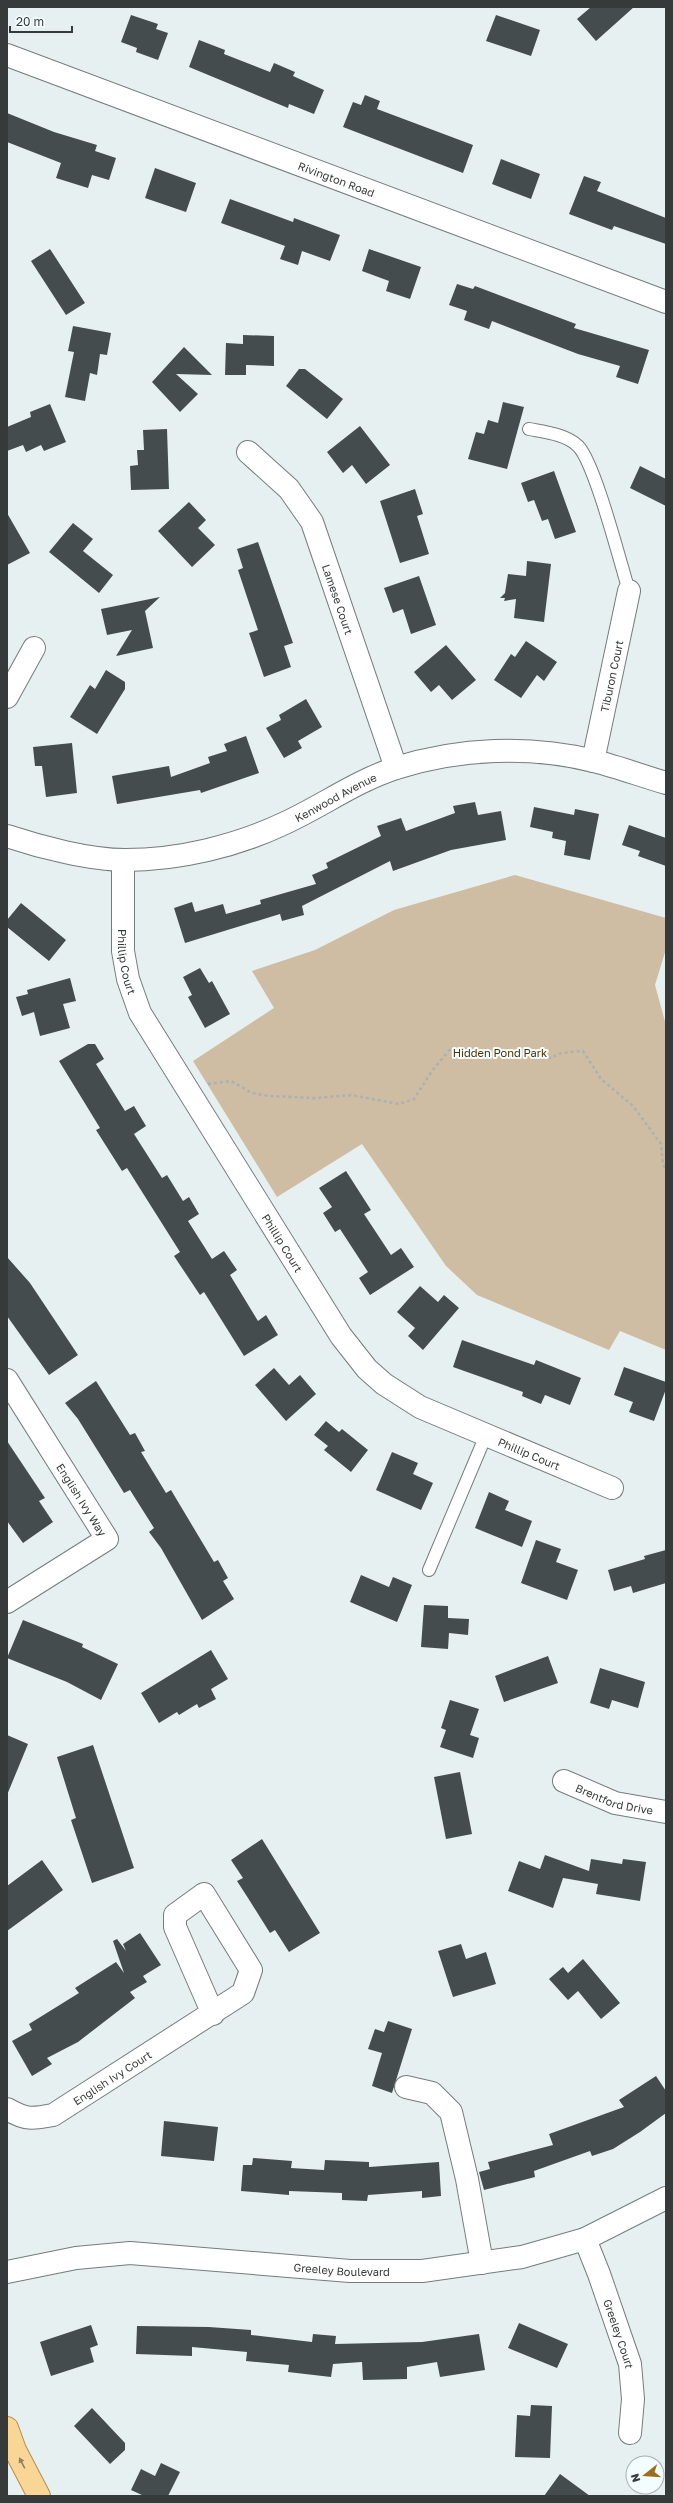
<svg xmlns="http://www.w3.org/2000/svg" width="673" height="2503" font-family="'Golos Text',sans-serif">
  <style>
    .green { fill: #cebda2 }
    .building { fill: #454c4d }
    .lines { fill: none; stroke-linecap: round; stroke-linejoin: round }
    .service-casing { stroke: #747c7d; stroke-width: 14 }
    .minor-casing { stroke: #747c7d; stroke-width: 24 }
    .primary-casing { stroke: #b48e49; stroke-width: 24 }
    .path { stroke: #aab1b2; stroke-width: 2.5; stroke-dasharray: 3 3; stroke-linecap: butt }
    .service { stroke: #fff; stroke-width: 12 }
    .minor { stroke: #fff; stroke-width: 22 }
    .primary { stroke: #fad696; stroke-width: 22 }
    .oneway { fill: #8f8064 }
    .labels { text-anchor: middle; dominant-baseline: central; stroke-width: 4; stroke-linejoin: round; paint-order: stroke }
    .street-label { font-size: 11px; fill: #373a3b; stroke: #f4fdfe }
    .park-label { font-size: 11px; fill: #4e3400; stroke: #f4fdfe }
  </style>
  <rect width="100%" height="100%" fill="#e7f0f1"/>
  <path class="green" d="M515 875 666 918V949L655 985 666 1025V1350L620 1331 609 1350 477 1295 446 1266 362 1144 277 1197 193 1061 274 1008 252 971 315 950 394 910Z"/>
  <path class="building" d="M591 7H634L596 41 577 19Z
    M131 15 158 24 156 29 168 33 158 60 136 52 137 48 121 42Z
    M496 15 540 30 531 56 486 41Z
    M199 40 225 50 224 54 270 72 274 63 295 72 293 76 324 90 314 114 289 104 288 108 189 67Z
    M365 95 380 101 377 109 473 145 463 173 343 127 353 102 361 105Z
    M7 113 54 132 97 145 95 151 116 158 109 180 92 175 88 188 56 178 61 163 7 142Z
    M501 159 540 174 531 199 492 184Z
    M155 168 196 183 186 212 145 198Z
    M584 176 601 182 597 191 666 218V244L614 226 612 230 569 214Z
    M230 199 293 222 294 218 340 235 330 261 302 251 298 265 280 259 285 246 221 223Z
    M50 249 85 303 66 315 31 261Z
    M369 249 421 267 410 299 386 291 389 281 362 271Z
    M457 284 473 289 475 286 576 324 574 328 649 350 638 384 616 377 620 366 578 354 492 321 489 329 464 320 467 311 449 305Z
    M73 326 111 333 107 355 100 354 97 375 90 373 85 401 65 397 74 352 68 351Z
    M243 335 274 336V366L246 365V375H225L226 343 243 344Z
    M184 347 212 375 176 374 198 394 180 412 152 382Z
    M299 369H305L343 399 327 419 286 386Z
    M503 402 524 407 507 469 468 459 476 432 484 434 488 420 498 423Z
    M50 404 66 442 44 451 41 445 26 452 23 445 7 451V427L31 417 30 412Z
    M360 426 390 465 366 484 352 465 343 473 327 452Z
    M167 429 169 489 131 490 130 466 138 465 137 450H144L143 430Z
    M640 466 666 479V506L630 488Z
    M554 471 576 532 555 539 548 519 542 521 534 500 528 502 521 483Z
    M415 489 423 514 417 516 429 554 400 563 380 501Z
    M189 502 206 520 198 528 215 545 192 567 158 531Z
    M7 513 30 553 7 565Z
    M73 523 93 539 83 551 113 575 99 593 49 552Z
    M258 542 293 643 284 646 291 667 264 677 249 633 258 630 238 570 243 568 237 549Z
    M527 561 551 564 544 622 514 618 516 599 504 601 505 598H500L505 593 508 574 526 576Z
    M419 576 436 625 411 634 403 609 393 613 384 588Z
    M160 597 145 611 153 648 116 656 132 630 107 635 101 609Z
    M526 641 557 662 544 681 537 675 521 698 494 680 511 654 515 657Z
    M446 645 476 680 452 700 439 685 431 692 414 672Z
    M106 670 125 682V689L97 734 70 717 90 685 95 689Z
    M306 699 322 727 298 741 302 748 284 758 266 728 281 720 279 715Z
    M246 736 259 773 201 793 200 790 117 804 112 776 169 766 171 777 210 763 208 757 227 751 224 744Z
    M72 743 77 793 46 797 42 766H35L33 747Z
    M475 802 478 815 501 811 506 840 451 850 393 871 390 861 302 906 304 915 282 921 280 914 185 943 174 908 192 902 195 912 223 904 226 914 261 904 260 900 316 884 312 875 328 868 326 863 381 836 377 826 401 818 406 831 455 813 453 806Z
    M534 807 574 815 575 809 599 814 590 860 564 855 566 841 552 838 553 832 530 827Z
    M629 825 666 838V866L638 856 640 851 622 845Z
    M21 903 66 940 49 961 7 927V920Z
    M200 968 209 983 212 981 230 1014 205 1028 188 997 192 995 183 977Z
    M70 978 76 1001 63 1004 70 1028 40 1036 34 1012 22 1016 16 997 28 994 27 990Z
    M88 1044H95L104 1059 96 1064 125 1111 134 1106 146 1126 134 1134 162 1178 167 1175 183 1201 189 1197 199 1214 188 1221 212 1259 224 1251 237 1270 230 1275 258 1321 266 1315 278 1335 244 1356 204 1292 200 1295 174 1256 180 1252 127 1168 122 1171 96 1130 100 1128 59 1061Z
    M346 1171 371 1210 364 1214 391 1255 401 1248 414 1267 370 1295 359 1278 368 1272 340 1229 335 1232 323 1213 332 1207 319 1188Z
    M7 1257 30 1283 78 1355 49 1375 7 1316Z
    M420 1286 438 1302 444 1295 459 1308 423 1350 408 1336 415 1328 397 1312Z
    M462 1340 534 1365 536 1360 581 1378 570 1405 545 1395 541 1404 522 1396 523 1392 453 1367Z
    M624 1367 666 1382V1389L654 1421 629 1412 633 1402 614 1395Z
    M274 1368 289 1385 300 1375 316 1394 286 1421 255 1385Z
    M96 1381 130 1435 135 1433 145 1451 141 1452 166 1493 171 1490 214 1562 218 1560 228 1578 223 1581 234 1599 202 1620 161 1548 149 1532 154 1528 130 1490 124 1493 78 1419 65 1403Z
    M326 1421 339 1432 342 1429 368 1450 351 1472 324 1450 328 1446 314 1435Z
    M7 1441 45 1498 39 1501 53 1522 23 1543 7 1521Z
    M392 1452 418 1463 413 1474 433 1483 421 1510 376 1490Z
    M489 1492 509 1501 505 1510 532 1521 522 1547 475 1528Z
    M536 1540 561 1549 556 1562 578 1570 567 1600 521 1583Z
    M666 1550V1583L633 1593 631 1586 614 1591 608 1570 645 1559 644 1556Z
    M361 1575 389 1587 393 1577 412 1585 397 1622 350 1602Z
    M424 1605 448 1606V1618L469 1619 468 1635 449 1633 448 1649 421 1647Z
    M23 1620 83 1644 82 1647 118 1664 101 1700 67 1682 7 1658Z
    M211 1650 228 1679 211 1689 216 1699 199 1708 197 1704 179 1715 177 1712 159 1723 141 1693Z
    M548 1656 558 1683 504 1702 495 1676Z
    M600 1668 645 1682 638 1708 612 1700 609 1709 590 1703Z
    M450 1700 479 1709 470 1735 479 1738 473 1758 440 1747 446 1730 441 1728Z
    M7 1735 28 1744 7 1795Z
    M93 1745 134 1868 92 1883 71 1820 76 1818 57 1757Z
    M460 1772 472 1834 446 1839 434 1777Z
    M262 1839 320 1933 289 1952 275 1930 270 1933 248 1898 237 1881 243 1878 231 1860Z
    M545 1855 589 1871 591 1859 622 1864 623 1859 646 1862 640 1901 596 1894 598 1884 563 1878 553 1908 508 1891 519 1861 540 1869Z
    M42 1860 63 1890 7 1931V1886Z
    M140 1933 161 1965 143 1976 147 1982 130 1992 135 1998 78 2042 47 2058 52 2064 32 2076 12 2041 32 2030 29 2024 79 1993 75 1988 116 1962 124 1973 113 1941 117 1939 126 1951 123 1944Z
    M461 1944 466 1959 486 1952 496 1984 453 1997 438 1951Z
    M583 1959 620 2003 601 2019 578 1991 568 2000 549 1979 563 1967 568 1973Z
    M388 2021 412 2029 392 2093 372 2086 382 2053 368 2049 375 2029 384 2032Z
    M656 2076 666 2091V2113L640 2132 613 2149 592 2156 590 2151 534 2171 535 2177 484 2190 479 2172 490 2169 488 2162 553 2145 549 2134 624 2107 619 2100Z
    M164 2121 218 2127 214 2161 161 2156Z
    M253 2158 292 2161 291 2168 324 2170 325 2160 369 2162V2167L439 2162 441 2196 422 2198V2191L368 2195 367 2201 342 2200V2193L289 2191V2195L241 2191 243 2165H252Z
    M519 2323 568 2344 557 2368 508 2348Z
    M91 2325 98 2345 90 2348 94 2362 51 2376 40 2342Z
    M137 2326 209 2327 251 2330V2335L312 2342 313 2334 336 2336 335 2344 422 2342 479 2334 485 2370 440 2377 437 2362 407 2367V2379L363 2380 362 2362 333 2364 331 2377 288 2372 289 2365 246 2361 247 2352 192 2347V2356L136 2354Z
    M531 2405 552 2406 550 2458 515 2457 517 2415 530 2416Z
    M92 2408 125 2443V2450L110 2464 74 2426Z
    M161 2463 180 2472 168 2496H144L131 2490 141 2469 155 2476Z
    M560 2474 590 2496H544Z"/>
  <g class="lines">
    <defs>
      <path id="service" d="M529 429C544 432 566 434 578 446 595 463 620 562 629 591
        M429 1570 486 1435"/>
      <g id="minor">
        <path id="s1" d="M7 55 666 302"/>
        <path id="s2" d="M248 452 289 489 312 522 396 768"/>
        <path d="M7 697 34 648"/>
        <path id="s3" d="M593 761 629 591"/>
        <path id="s4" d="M7 836C40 847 90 860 125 860 179 860 237 846 285 823 322 806 356 781 396 768 459 748 530 745 594 761 618 767 642 776 666 783"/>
        <path id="s5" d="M123 860V951L128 979 140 1013 341 1336 367 1369 384 1384 420 1407 612 1488"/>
        <path id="s6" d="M7 1380 107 1539 7 1602"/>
        <path id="s7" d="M564 1781 615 1803 666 1812"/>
        <path d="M406 2087 432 2093 451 2112 467 2179 482 2263"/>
        <path id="s8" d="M7 2109C26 2120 32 2119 53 2115L243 1993 251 1970 204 1894 175 1915V1927L213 2014"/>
        <path id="s9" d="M585 2239 599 2274 630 2364 633 2399 630 2433"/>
        <path id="s10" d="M7 2272 76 2258 130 2253 350 2271H422L522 2257 585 2239 666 2198"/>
      </g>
      <path id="primary" d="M7 2428 15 2450 39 2496"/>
    </defs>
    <use href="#service" class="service-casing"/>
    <use href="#minor" class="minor-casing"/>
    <use href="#primary" class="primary-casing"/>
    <path class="path" d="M208 1084 231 1081 252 1093 269 1096 314 1098 351 1095 399 1104 414 1099 432 1071 451 1048 551 1058 561 1053 583 1051 601 1079 633 1106 661 1144 663 1165 666 1169"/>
    <use href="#service" class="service"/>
    <use href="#minor" class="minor"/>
    <use href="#primary" class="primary"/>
  </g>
  <defs><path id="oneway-solid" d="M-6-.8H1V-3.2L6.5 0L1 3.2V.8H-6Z"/></defs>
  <use class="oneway" href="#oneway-solid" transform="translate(22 2463) rotate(-118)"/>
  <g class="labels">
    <g class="street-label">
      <text stroke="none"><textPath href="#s1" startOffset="352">Rivington Road</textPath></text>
      <text stroke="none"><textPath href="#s2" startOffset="177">Lamese Court</textPath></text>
      <text stroke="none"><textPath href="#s3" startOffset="87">Tiburon Court</textPath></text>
      <text stroke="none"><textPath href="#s4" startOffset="343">Kenwood Avenue</textPath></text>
      <text stroke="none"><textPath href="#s5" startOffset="102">Phillip Court</textPath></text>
      <text stroke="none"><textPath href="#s5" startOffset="426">Phillip Court</textPath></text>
      <text stroke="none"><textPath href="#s5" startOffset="762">Phillip Court</textPath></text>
      <text stroke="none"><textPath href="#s6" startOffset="141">English Ivy Way</textPath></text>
      <text stroke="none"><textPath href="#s7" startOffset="54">Brentford Drive</textPath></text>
      <text stroke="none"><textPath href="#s8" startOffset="118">English Ivy Court</textPath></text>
      <text stroke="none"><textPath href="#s10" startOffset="337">Greeley Boulevard</textPath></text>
      <text stroke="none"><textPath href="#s9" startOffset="101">Greeley Court</textPath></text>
    </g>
    <g class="park-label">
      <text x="500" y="1052">Hidden Pond Park</text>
    </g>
  </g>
  <rect width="673" height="2503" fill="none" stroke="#373a3b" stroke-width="16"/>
  <g transform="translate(645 2475) rotate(253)"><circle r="19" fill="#f4fdfe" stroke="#a8afb0"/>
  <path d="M0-3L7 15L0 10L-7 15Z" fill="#9a6f1d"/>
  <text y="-6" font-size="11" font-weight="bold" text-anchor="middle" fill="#373a3b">N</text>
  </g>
  <path d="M10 26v6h62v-6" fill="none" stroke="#373a3b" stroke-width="2"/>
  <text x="16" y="26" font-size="12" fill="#373a3b" stroke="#f4fdfe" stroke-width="3" paint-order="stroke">20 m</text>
</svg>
